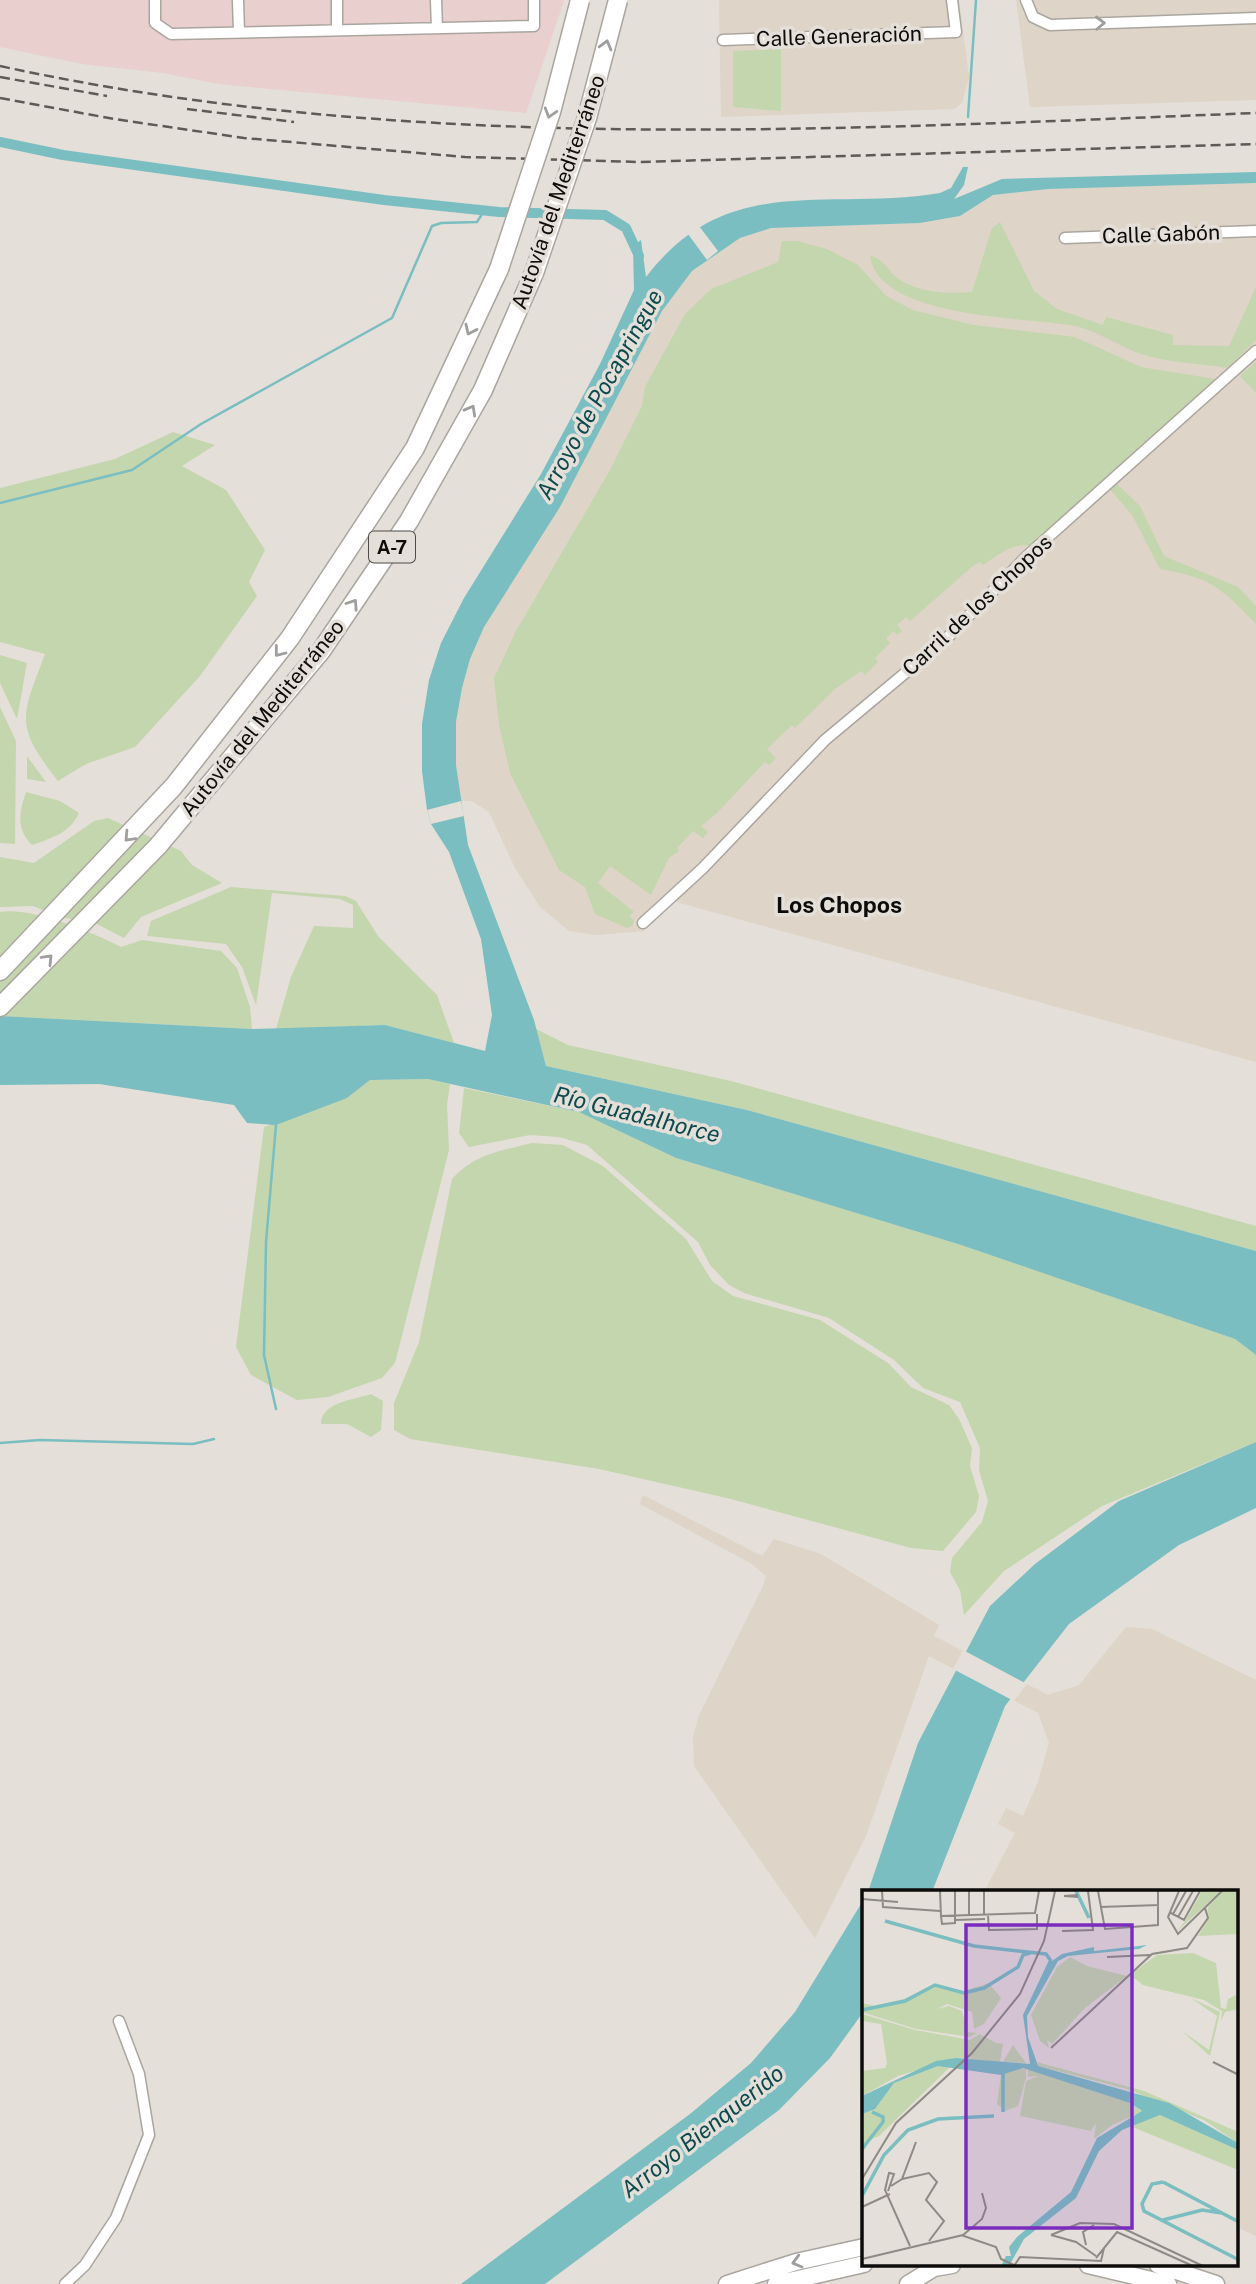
<svg xmlns="http://www.w3.org/2000/svg" width="1256" height="2284" font-family="'Public Sans',sans-serif">
  <style>
    .commercial { fill: #e9cfce }
    .built { fill: #ded4c7 }
    .green { fill: #c4d6ad }
    .water { fill: #7abec1 }
    .pier { fill: #e4dfd8 }
    .lines { fill: none; stroke-linecap: round; stroke-linejoin: round }
    .stream { stroke: #7abec1; stroke-width: 2.5 }
    .canal { stroke: #7abec1; stroke-width: 10 }
    .street-casing { stroke: #aaa69f; stroke-width: 13 }
    .primary-casing { stroke: #aaa69f; stroke-width: 19 }
    .highway-casing { stroke: #aaa69f; stroke-width: 21 }
    .street { stroke: #fff; stroke-width: 10 }
    .primary { stroke: #fff; stroke-width: 16 }
    .highway { stroke: #fff; stroke-width: 18 }
    .rail { stroke: #5e5b57; stroke-width: 2.5; stroke-dasharray: 10 5; stroke-linecap: butt }
    .highway-bridge-casing { stroke: #aaa69f; stroke-width: 21; stroke-linecap: butt }
    .highway-bridge { stroke: #fff; stroke-width: 18 }
    .oneway { stroke: #9f9e9d }
    .labels { text-anchor: middle; dominant-baseline: central; stroke-width: 7; stroke-linejoin: round; paint-order: stroke }
    .shield { fill: #e4dfd8; stroke: #4e4b48; stroke-width: 2 }
    .shield-label { font-size: 19px; font-weight: bold; fill: #0e0c0a }
    .street-label { font-size: 21px; fill: #0e0c0a; stroke: #e4dfd8 }
    .water-label { font-size: 23px; font-style: italic; fill: #0c4a4d; stroke: #e4dfd8 }
    .neighbourhood-label { font-size: 23px; font-weight: bold; fill: #0e0c0a; stroke: #e4dfd8 }
    .inset-river { fill: none; stroke: #7abec1; stroke-width: 3.5 }
    .inset-road { fill: none; stroke: #8e8b86; stroke-width: 2 }
    .view { fill: #7b2cbf; fill-opacity: 0.15; stroke: #7b2cbf; stroke-width: 3.5 }
    .inset-edge { fill: none; stroke: #0e0c0a; stroke-width: 3.5 }
  </style>
  <rect width="100%" height="100%" fill="#e4dfd8"/>
  <path class="commercial" d="M0 0H564V1L526 113 218 84 163 73 82 64 0 47Z"/>
  <path class="built" d="M719 0H959L969 77 962 103 954 109 721 117Z
    M1016 0H1256V100L1030 107Z
    M1256 183V1062L673 901 644 931 597 935 569 931 540 907 515 868 489 812 472 801H461L456 765V722L462 688 470 659 484 627 560 507 662 311 692 271 740 238 771 228 920 223 960 216 993 195 1048 189Z
    M643 1495 762 1556 774 1539 821 1554 939 1625 934 1636 1048 1695 1079 1685 1126 1627 1152 1629 1256 1680V2236L1237 2227V1892H984L1015 1833 998 1824 1006 1808 1023 1816 1038 1782 1049 1743 1038 1713 929 1656 866 1836 815 1938 694 1766 693 1737 699 1715 763 1586 766 1576 752 1564 640 1504Z"/>
  <path class="green" d="M781 49V111L733 107V51Z
    M1000 222 1034 291 1057 309 1103 325 1106 317 1173 335V345L1229 346 1256 287V340L1228 368C1200 363 1165 363 1138 353 1116 345 1098 331 1075 326 1028 317 877 319 870 255 889 263 887 271 900 280 920 293 948 294 972 292L992 228Z
    M782 241H797L827 249 858 265 886 296 913 310 974 325 1075 337 1141 367 1215 379 1033 546C1011 542 1001 554 983 565L980 562 973 566 910 621 906 617 897 625 902 631 897 635 894 631 886 638 890 643 875 658 878 662 865 675 861 671 835 689 795 728 792 725 767 749 776 758 769 765 765 762 717 813 701 826 708 832 703 838 693 831 677 848 679 851 669 858 651 895 610 866 598 883 634 912 629 916 634 921 632 926 627 928 595 914 585 887 559 870 510 773 499 725 494 678 516 631 610 470 642 406 645 387 685 314 711 289 778 262Z
    M1256 362V393L1240 376Z
    M173 432 215 445 182 466 226 490 265 550 249 582 257 596 200 676 135 747 86 764 58 781C14 725 21 718 45 654L0 642V488L115 459Z
    M1115 482 1140 506 1164 556 1238 587 1256 606V624C1220 587 1212 578 1160 569L1132 515 1109 488Z
    M0 655 27 663 17 719 0 683Z
    M0 707 16 741 15 844 0 843Z
    M27 756 46 782 27 779Z
    M26 792 60 801 79 813C70 833 52 838 32 845 16 829 19 812 26 792Z
    M108 818 181 851 192 865 222 883 141 917 124 938 95 923 60 917 33 906 0 907V857L34 863 94 821Z
    M231 887 345 896 356 901 378 936 437 995 454 1043 385 1025 276 1029 291 977 314 926 353 928V905L340 899 272 893 256 1005 242 967 226 944 147 936 151 921Z
    M0 912C33 907 91 932 121 947L142 940 221 951 237 968 250 1007 252 1029 0 1016Z
    M536 1029 568 1045 731 1081 1256 1226V1251L747 1110 546 1066Z
    M428 1079 450 1084 447 1105 449 1150 395 1363 382 1378 328 1397 297 1400 251 1375 236 1347 264 1127 347 1098 370 1080Z
    M464 1088 579 1112 676 1158 961 1245 1235 1339 1256 1355V1442L1102 1506 1004 1571 964 1615 960 1590 950 1572 952 1558 982 1522 988 1501 979 1470 980 1448 960 1402 923 1388 894 1360 829 1318 744 1293 729 1285 710 1265 698 1242 587 1145 559 1137 530 1135 469 1147 459 1133Z
    M532 1143 563 1145 603 1166 686 1239 712 1281 733 1296 820 1320 888 1363 911 1387 949 1405 959 1419 972 1448 970 1466 979 1496 976 1512 943 1551 911 1548 731 1499 599 1469 410 1439 394 1430V1403L419 1342 452 1179C475 1154 500 1151 532 1143Z
    M371 1394 383 1401 381 1430 371 1437 347 1424H321C321 1402 354 1400 371 1394Z"/>
  <path class="water" d="M963 167H968L964 185 954 199 1002 179 1256 172V183L1048 189 993 195 960 216 920 223 771 228 740 238 692 271 662 311 560 507 484 627 470 659 462 688 456 722V765L468 845 534 1020 546 1066 747 1110 1256 1251V1355L1235 1339 961 1245 676 1158 579 1112 428 1079 370 1080 347 1098 276 1125 247 1123 234 1105 99 1084 0 1085V1016L252 1029 385 1025 485 1051 492 1015 481 939 449 852 431 824 427 810 422 771V724L429 680 441 643 464 598 541 474 600 364 634 290 633 246 641 240 646 277C728 170 826 212 940 193L951 188Z
    M1256 1442V1508L1179 1545 1069 1624 1005 1706 932 1892H868L918 1743 990 1606 1035 1564 1119 1501Z
    M864 1899V2011L830 2058 779 2110 545 2284H461L690 2114 751 2063 795 2012Z"/>
  <path class="pier" d="M699 226 718 251 707 260 688 234Z
    M461 801 464 816 431 824 427 810Z
    M963 1650 1027 1684 1014 1701 953 1669Z"/>
  <g class="lines">
    <path class="stream" d="M968 117 976 0
      M0 503 132 470 201 424 392 318 432 226 441 223 477 222 484 211
      M276 1125 266 1242 264 1355 276 1409
      M0 1443 40 1440 193 1444 214 1439"/>
    <path class="canal" d="M0 142 63 155 384 200 499 212 605 215 626 228 639 256"/>
    <defs>
      <path id="street" d="M155 0V23L171 34 534 26V0
        M238 0 239 32
        M337 0V30
        M436 0 437 28
        M1026 0 1033 17 1050 25 1256 18
        M723 40 956 32 952 0
        M1065 238 1256 231
        M643 923 703 868 825 740 947 638 1027 556 1256 351
        M65 2284 85 2265 116 2218 149 2135 139 2074 119 2021"/>
      <path id="primary" d="M1088 2265 1168 2284
        M1158 2265 1216 2284
        M727 2284 796 2262 864 2247
        M776 2284 864 2264
        M908 2284 934 2268 952 2265"/>
      <path id="highway" d="M0 971 174 786 290 638 415 448 499 269
        M0 1007 158 846 321 651 409 521 483 390 534 273"/>
    </defs>
    <use href="#street" class="street-casing"/>
    <use href="#primary" class="primary-casing"/>
    <use href="#highway" class="highway-casing"/>
    <use href="#street" class="street"/>
    <use href="#primary" class="primary"/>
    <use href="#highway" class="highway"/>
    <path class="rail" d="M0 66C414 156 837 129 1256 113
      M0 77 107 96
      M0 98 114 119 244 138 465 157 639 162 1256 144
      M187 109 294 122"/>
    <defs>
      <path id="highway-bridge" d="M499 269 551 112 580 0
        M534 273 587 118 618 0"/>
    </defs>
    <use href="#highway-bridge" class="highway-bridge-casing"/>
    <use href="#highway-bridge" class="highway-bridge"/>
  </g>
  <defs><path id="oneway-chevron" d="M-2-3.5L2.5 0L-2 3.5" fill="none" stroke-width="1.6" stroke-linecap="round" stroke-linejoin="round" transform="scale(1.75)"/></defs>
  <g class="oneway">
    <use href="#oneway-chevron" transform="translate(1100 23) rotate(-2)"/>
    <use href="#oneway-chevron" transform="translate(606 45) rotate(-75)"/>
    <use href="#oneway-chevron" transform="translate(550 113) rotate(107)"/>
    <use href="#oneway-chevron" transform="translate(470 330) rotate(115)"/>
    <use href="#oneway-chevron" transform="translate(471 410) rotate(-61)"/>
    <use href="#oneway-chevron" transform="translate(353 604) rotate(-56)"/>
    <use href="#oneway-chevron" transform="translate(279 652) rotate(128)"/>
    <use href="#oneway-chevron" transform="translate(129 837) rotate(133)"/>
    <use href="#oneway-chevron" transform="translate(48 959) rotate(-46)"/>
    <use href="#oneway-chevron" transform="translate(797 2262) rotate(165)"/>
  </g>
  <g class="labels">
    <rect class="shield" x="369" y="531.5" width="46" height="31" rx="5"/>
    <g class="shield-label">
      <text x="392" y="547">A-7</text>
    </g>
    <g class="street-label">
      <text transform="translate(839 36) rotate(-2)">Calle Generación</text>
      <text transform="translate(558 192) rotate(-71)">Autovía del Mediterráneo</text>
      <text transform="translate(1161 234) rotate(-2)">Calle Gabón</text>
      <text transform="translate(977 605) rotate(-43)">Carril de los Chopos</text>
      <text transform="translate(262 718) rotate(-51)">Autovía del Mediterráneo</text>
    </g>
    <g class="water-label">
      <text transform="translate(599 394) rotate(-61)">Arroyo de Pocapringue</text>
      <text transform="translate(637 1114) rotate(14)">Río Guadalhorce</text>
      <text transform="translate(702 2131) rotate(-38)">Arroyo Bienquerido</text>
    </g>
    <g class="neighbourhood-label">
      <text x="839" y="904">Los Chopos</text>
    </g>
  </g>
  <g transform="translate(862 1890)">
    <rect width="376" height="376" fill="#e4dfd8"/>
    <path d="M340 1H359L314 42 324 30ZM361 1 376 2V44L336 46 345 32 346 17ZM331 63 354 73 359 118 364 119 366 109 376 104V119L363 122 359 131 360 121 342 110 281 95 268 85 295 65ZM208 67 225 76 265 86 223 118 190 154 185 150 187 158 178 151 169 125 195 77ZM127 93 139 108 122 134 112 139 110 122 85 114 75 119 87 116 100 121 106 142 115 143 108 147 54 139 0 122V113L13 116 42 109 72 94 101 101ZM329 108 358 122 348 166 320 141 347 160 355 126ZM0 124 53 140 108 150 118 144 134 153 151 155 164 173 141 172 151 155 141 154 138 172 94 168 36 186 0 206V181L23 178 25 173 19 134 0 131ZM175 172 282 201 376 242V253L342 230 265 199 176 176ZM76 176H89L17 246 8 250 0 264V224L13 219 32 193ZM153 178 164 179V188L156 216 143 221 135 214 139 185ZM166 179 268 213 280 222 250 235 232 249 234 233 229 241 158 226 164 191 176 186 166 187ZM298 225 376 260V280L268 236Z" fill="#c4d6ad"/>
    <path d="M285 55 277 59 206 66 196 71 165 126 166 147 176 176 307 213 376 253V260L298 225 260 240 237 261 214 308 162 349 147 376H139L144 366H149L147 357 155 347 209 302 235 248 280 221 268 213 161 178 139 185 76 176 32 193 13 219 0 224V206L74 171 94 168 168 174 161 125 188 68 190 71 200 64 232 57V61Z" fill="#7abec1"/>
    <path class="inset-river" d="M214 1 227 28M23 31 112 56 184 64 189 71M0 120 43 111 73 95 102 103 122 98 156 77 161 65 168 63M141 184V222M0 259 21 232V227L10 222M301 292 290 294 280 314 282 321 377 370M301 292 377 332M0 306 22 265 46 240 76 229 132 226M301 330 340 320 360 323"/>
    <path class="inset-road" d="M20 1 21 17 78 21M78 1 79 26 173 23 177 1M107 1V25M122 1V25M236 1 243 39 296 35V1M317 1 306 27 316 44 360 1M216 7 202 6 216 5M0 9 36 12M238 17 297 15M307 22 322 30 338 1M311 24 324 1M79 26 80 34 93 33V1M126 26 127 40 175 39V24M316 27 331 1M93 30 123 29M200 41 231 40 226 1M245 67 288 65M189 158 290 64 325 58 346 28 343 18M351 172 377 185M0 289 34 233 110 163 158 104 182 51 193 1M40 289 67 283 75 292 64 310 82 331 67 351M29 296 40 289 54 252M26 301 32 284 27 283 23 300 48 356M0 317 28 304M99 345 134 357 139 369 152 375M189 345 218 333 252 334 341 376M189 345 214 352 234 366M224 355 221 342 232 335M234 368 255 342 331 376M0 369 101 345 120 329 124 318 120 303M152 376 158 367 239 371 242 358"/>
    <path class="view" d="M104 35H270V338H104Z"/>
    <rect width="376" height="376" class="inset-edge"/>
  </g>
</svg>
